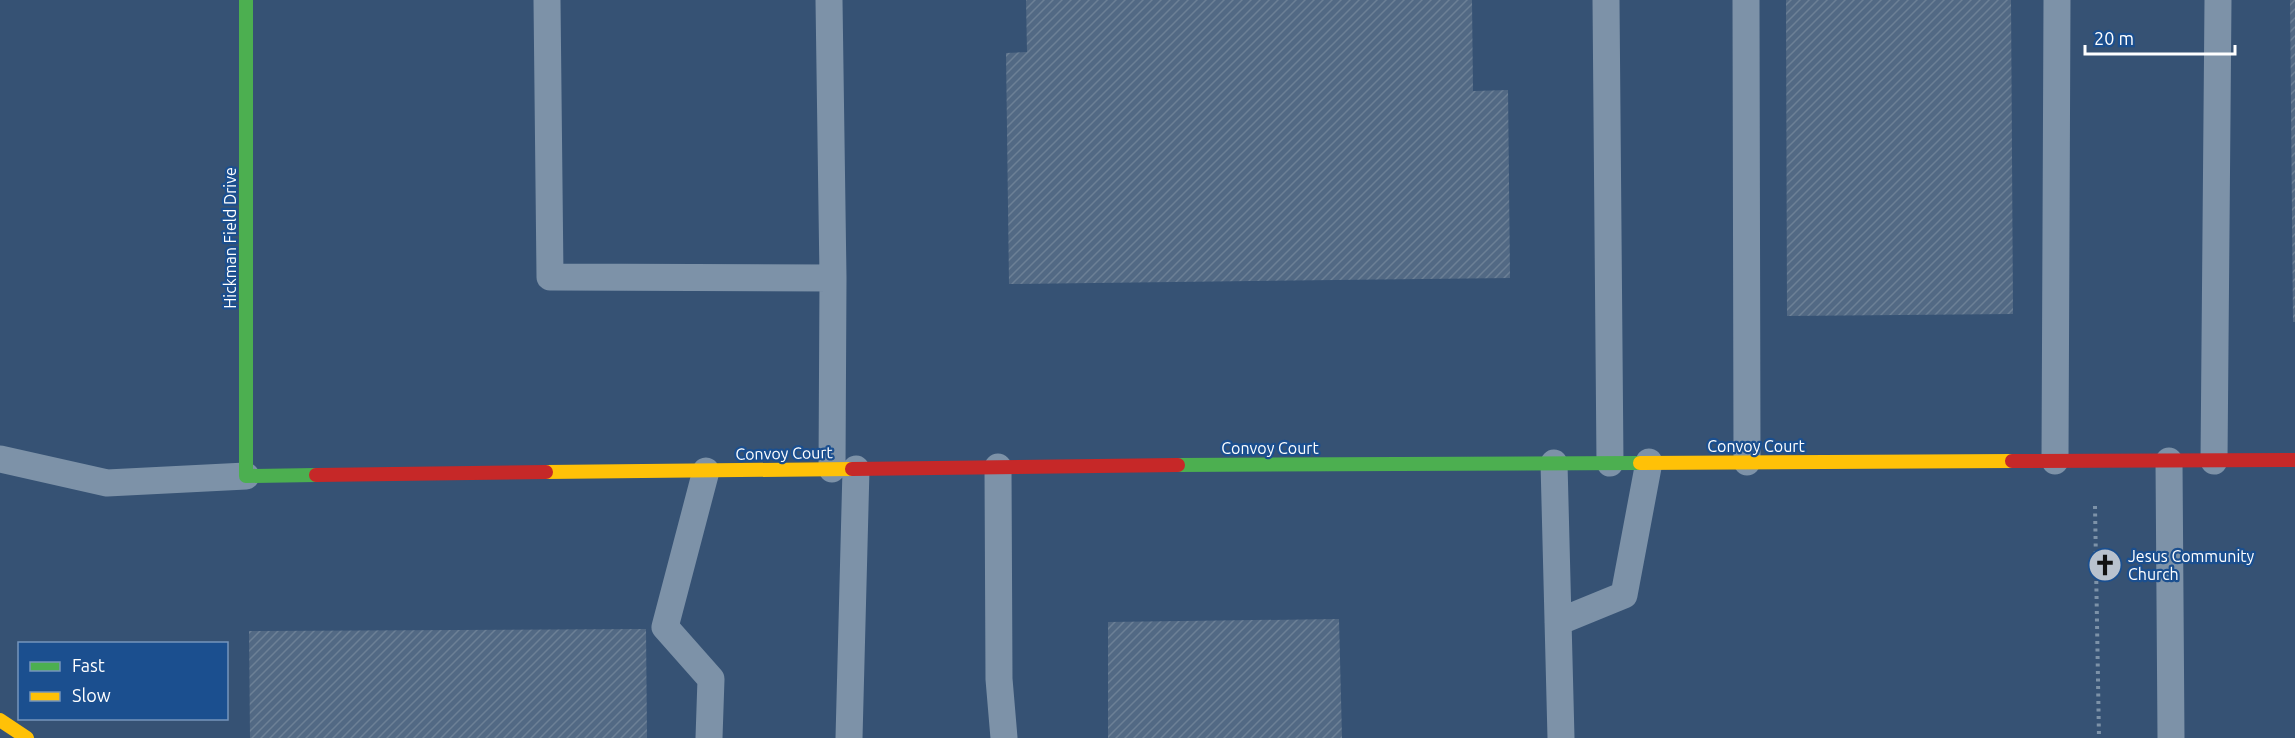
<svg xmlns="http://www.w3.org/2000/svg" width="2295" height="738" font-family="Ubuntu,sans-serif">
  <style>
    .building { fill: url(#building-hatch) }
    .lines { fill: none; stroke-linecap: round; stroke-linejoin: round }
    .path { stroke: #7d92a8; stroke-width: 4; stroke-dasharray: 3 4.5; stroke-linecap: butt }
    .lane { stroke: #7d92a8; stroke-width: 27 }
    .fast { stroke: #4caf50; stroke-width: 14 }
    .slow { stroke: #ffc107; stroke-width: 14 }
    .jam { stroke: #c62828; stroke-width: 14 }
    .labels { text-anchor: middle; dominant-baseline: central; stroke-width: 4.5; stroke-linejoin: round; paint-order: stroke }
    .street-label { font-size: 16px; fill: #fff; stroke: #1b4f8f }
    .poi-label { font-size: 16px; fill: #fff; stroke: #1b4f8f; text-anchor: start }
  </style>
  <defs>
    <pattern id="building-hatch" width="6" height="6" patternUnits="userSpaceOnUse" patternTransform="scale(1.5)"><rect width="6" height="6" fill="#526984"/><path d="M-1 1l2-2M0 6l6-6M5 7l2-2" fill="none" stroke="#6c8096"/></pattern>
  </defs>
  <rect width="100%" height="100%" fill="#365274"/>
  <path class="building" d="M1026 0H1472L1473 91 1508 90 1510 278 1009 284 1006 53 1027 52Z
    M1786 0H2011L2013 314 1787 316Z
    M2290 0H2295V322H2293Z
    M1339 619 1342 738H1108V622Z
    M646 629 647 738H250L249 631Z"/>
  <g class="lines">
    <path class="path" d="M2095 506 2099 738"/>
    <path class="lane" d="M547 0 550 277 833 278 829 0
      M1606 0 1610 463
      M1746 0 1747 462
      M0 459 107 483 246 476
      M2055 461 2057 0
      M2169 461 2171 738
      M2214 461 2218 0
      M1554 463 1561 738
      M998 467 999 679 1004 738
      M832 469 833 278
      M706 471 665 627 711 679 709 738
      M1558 622 1624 595 1649 462
      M849 738 856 469"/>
    <path class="fast" d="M246 0V476L316 475
      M1178 465 1640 463"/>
    <path class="slow" d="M1640 463 2012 461
      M546 472 852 469
      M0 720 27 738"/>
    <path class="jam" d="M2012 461 2295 460
      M852 469 1178 465
      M316 475 546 472"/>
  </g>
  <defs>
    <symbol id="church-disc" viewBox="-11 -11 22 22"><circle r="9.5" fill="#b9c2ce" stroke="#1b4f8f"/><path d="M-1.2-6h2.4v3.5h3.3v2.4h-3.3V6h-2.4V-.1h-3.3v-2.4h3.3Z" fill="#111"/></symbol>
  </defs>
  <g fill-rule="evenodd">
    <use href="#church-disc" x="2086" y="546" width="38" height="38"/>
  </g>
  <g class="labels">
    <g class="street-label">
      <text transform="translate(230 238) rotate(-90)">Hickman Field Drive</text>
      <text x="1756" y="446">Convoy Court</text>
      <text x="1270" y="448">Convoy Court</text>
      <text transform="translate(784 453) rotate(-1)">Convoy Court</text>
    </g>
    <g class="poi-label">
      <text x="2128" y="556">Jesus Community<tspan x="2128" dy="18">Church</tspan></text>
    </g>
  </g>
  <rect x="18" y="642" width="210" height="78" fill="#1b4f8f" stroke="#7695bc" stroke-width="1.5"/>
  <rect x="30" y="662" width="30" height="9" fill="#4caf50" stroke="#7695bc" stroke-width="1.5"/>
  <text x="72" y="672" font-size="18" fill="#ffffff">Fast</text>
  <rect x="30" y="692" width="30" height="9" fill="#ffc107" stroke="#7695bc" stroke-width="1.5"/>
  <text x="72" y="702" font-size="18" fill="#ffffff">Slow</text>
  <path d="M2085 45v9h150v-9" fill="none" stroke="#ffffff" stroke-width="3"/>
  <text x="2094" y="45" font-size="18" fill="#ffffff" stroke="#1b4f8f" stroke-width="4.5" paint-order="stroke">20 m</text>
</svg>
